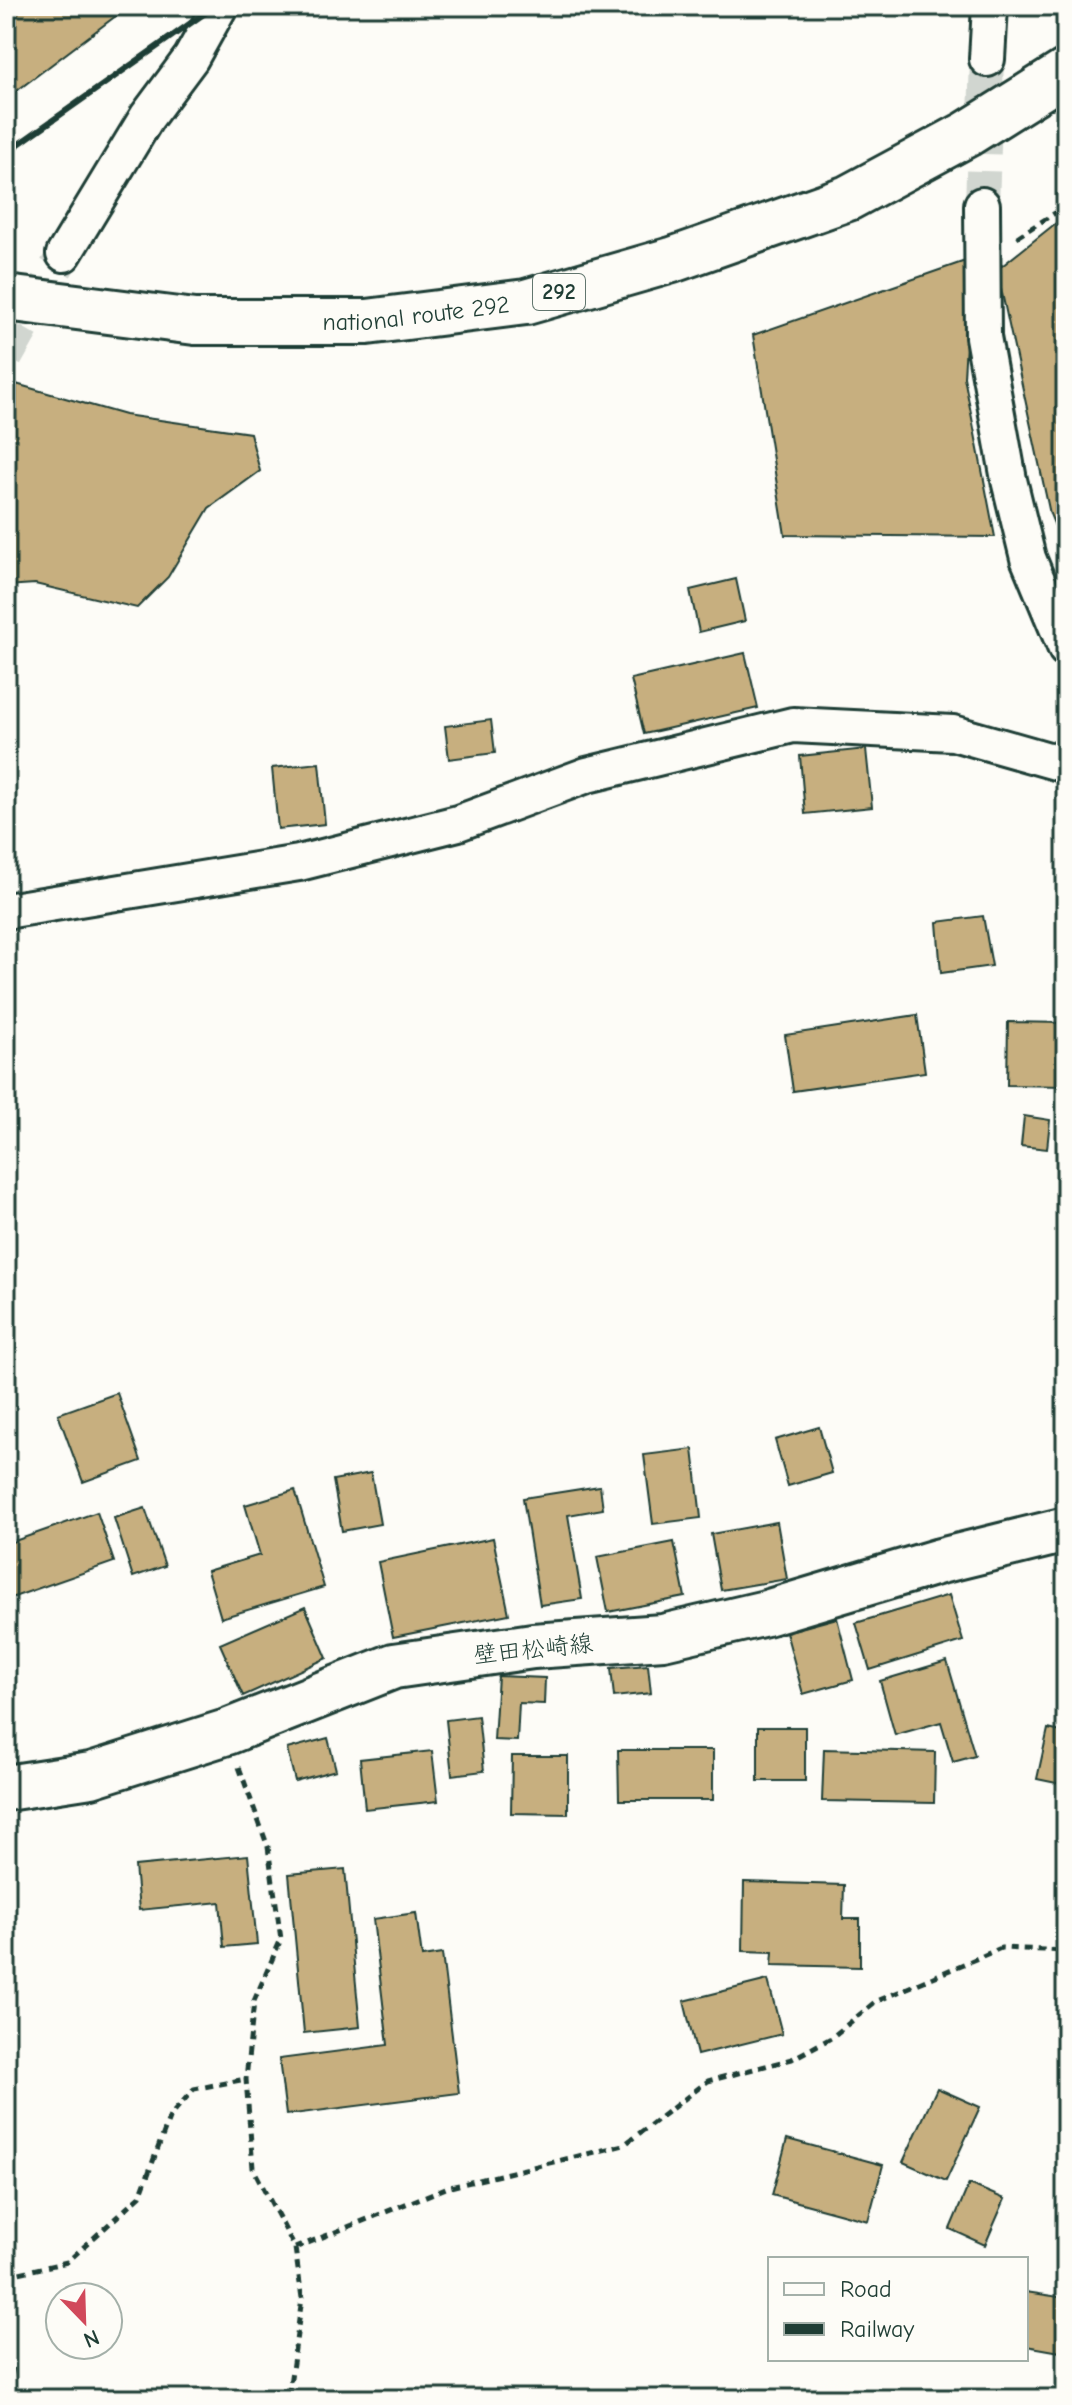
<svg xmlns="http://www.w3.org/2000/svg" width="1072" height="2405" font-family="'Comic Neue','Klee One',sans-serif">
  <style>
    .building { fill: #c7af7f; stroke: #1f3d34; stroke-width: 2 }
    .lines { fill: none; stroke-linecap: round; stroke-linejoin: round }
    .street-tunnel { stroke: #d1d6d0; stroke-width: 34; stroke-dasharray: 34 17; stroke-linecap: butt }
    .street-casing { stroke: #1f3d34; stroke-width: 40 }
    .secondary-casing { stroke: #1f3d34; stroke-width: 50 }
    .highway-casing { stroke: #1f3d34; stroke-width: 50 }
    .path { stroke: #1f3d34; stroke-width: 5; stroke-dasharray: 8 6; stroke-linecap: butt }
    .street { stroke: #fdfcf7; stroke-width: 34 }
    .secondary { stroke: #fdfcf7; stroke-width: 44 }
    .highway { stroke: #fdfcf7; stroke-width: 44 }
    .rail { stroke: #1f3d34; stroke-width: 6 }
    .labels { text-anchor: middle; dominant-baseline: central; stroke-width: 6; stroke-linejoin: round; paint-order: stroke }
    .shield { fill: #fdfcf7; stroke: #62766e; stroke-width: 2 }
    .shield-label { font-size: 22px; font-weight: bold; fill: #1f3d34 }
    .street-label { font-size: 24px; fill: #1f3d34; stroke: #fdfcf7 }
  </style>
  <rect width="100%" height="100%" fill="#fdfcf7"/>
  <filter id="ink" filterUnits="userSpaceOnUse"><feTurbulence type="fractalNoise" baseFrequency=".0125" numOctaves="2"/><feDisplacementMap in="SourceGraphic" scale="16" xChannelSelector="R" yChannelSelector="G"/><feConvolveMatrix kernelMatrix="1 2 1 2 8 2 1 2 1" color-interpolation-filters="sRGB"/></filter>
  <g filter="url(#ink)">
    <path class="building" d="M6 6H129L6 99Z
      M1066 215V553L1050 514 997 270Z
      M971 259 964 377 995 537 785 535 753 335Z
      M9 382 125 415 250 433 260 471 209 508 168 577 137 608 35 584 6 586V387Z
      M736 579 745 621 699 632 690 590Z
      M745 653 758 708 644 734 631 679Z
      M491 720 495 753 449 759 445 726Z
      M866 749 872 807 805 814 800 756Z
      M319 763 325 824 278 829 272 768Z
      M983 916 992 966 941 973 937 922Z
      M917 1015 925 1072 793 1091 785 1035Z
      M1008 1022 1066 1023V1086L1007 1085Z
      M1024 1116 1050 1120 1047 1149 1021 1146Z
      M117 1393 141 1461 83 1482 58 1414Z
      M819 1427 832 1473 788 1486 775 1440Z
      M693 1449 701 1518 653 1524 644 1455Z
      M371 1473 380 1524 342 1531 333 1480Z
      M600 1486 603 1509 568 1515 582 1599 540 1605 523 1498Z
      M295 1490 324 1587 221 1618 207 1571 260 1555 245 1505Z
      M145 1508 165 1566 133 1577 114 1518Z
      M97 1512 114 1562 11 1598 6 1584V1544Z
      M777 1522 787 1579 721 1590 711 1534Z
      M493 1538 509 1614 393 1637 378 1562Z
      M674 1542 685 1597 608 1612 597 1557Z
      M949 1595 963 1641 870 1670 856 1623Z
      M305 1607 327 1658 243 1696 220 1644Z
      M837 1618 853 1680 803 1694 786 1632Z
      M947 1661 975 1756 953 1762 941 1722 895 1735 880 1681Z
      M648 1665 651 1693 614 1697 611 1668Z
      M498 1676 545 1678 544 1704 519 1703 517 1741 494 1740Z
      M478 1716 484 1771 452 1775 446 1720Z
      M758 1727H805V1781H758Z
      M1048 1729 1066 1733V1785L1037 1779Z
      M328 1738 336 1770 295 1781 287 1749Z
      M824 1749 935 1752 934 1803 822 1801Z
      M618 1750H713V1800H619Z
      M432 1751 438 1801 365 1809 360 1759Z
      M512 1756H568V1814L511 1813Z
      M248 1855 257 1944 224 1947 220 1902 139 1910 135 1866Z
      M345 1869 360 2027 304 2033 289 1874Z
      M744 1882 844 1885 843 1919H860V1967L772 1965 773 1952 743 1951Z
      M416 1913 422 1957 442 1954 459 2093 286 2115 279 2059 388 2045 373 1919Z
      M768 1980 782 2034 697 2055 684 2001Z
      M937 2088 980 2107 946 2181 903 2162Z
      M787 2139 883 2165 868 2221 772 2195Z
      M969 2184 1005 2199 985 2245 950 2229Z
      M1026 2292 1066 2298V2353L1026 2346Z
      M6 2368 14 2369 9 2399H6Z"/>
    <g class="lines">
      <path class="street-tunnel" d="M982 205 987 59
        M6 357 64 254"/>
      <defs>
        <path id="street" d="M987 59 990 6
          M982 205 983 337 1009 480 1028 558 1066 649
          M64 254 147 117 191 58 220 6
          M6 911 299 863 458 823 587 775 793 725 953 733 1066 765"/>
        <path id="secondary" d="M6 1788 91 1775 227 1732 394 1666 533 1646 663 1637 766 1613 940 1561 1066 1530"/>
        <g id="highway">
          <path id="s1" d="M6 298 195 322H367L526 302 672 260 848 198 967 134 1066 72"/>
        </g>
      </defs>
      <use href="#street" class="street-casing"/>
      <use href="#secondary" class="secondary-casing"/>
      <use href="#highway" class="highway-casing"/>
      <path class="path" d="M1017 237 1066 206
        M239 1767 268 1847 281 1939 254 2001 246 2079 253 2168 295 2248 302 2298 288 2399
        M295 2248 446 2188 624 2145 708 2081 792 2059 831 2038 875 2002 1001 1948 1066 1951
        M6 2276 67 2262 140 2196 170 2116 194 2089 246 2079"/>
      <use href="#street" class="street"/>
      <use href="#secondary" class="secondary"/>
      <use href="#highway" class="highway"/>
      <path class="rail" d="M6 153 215 6"/>
    </g>
  </g>
  <g class="labels">
    <rect class="shield" x="533" y="274" width="52" height="36" rx="6"/>
    <g class="shield-label">
      <text x="559" y="292">292</text>
    </g>
    <g class="street-label">
      <text stroke="none"><textPath href="#s1" startOffset="412">national route 292</textPath></text>
      <text transform="translate(533 1649) rotate(-6)">壁田松崎線</text>
    </g>
  </g>
  <rect width="1072" height="2405" fill="none" stroke="#fdfcf7" stroke-width="32"/>
  <rect x="16" y="16" width="1040" height="2373" fill="none" stroke="#1f3d34" stroke-width="3" filter="url(#ink)"/>
  <rect x="768" y="2257" width="260" height="104" fill="#fdfcf7" stroke="#a4b0a9" stroke-width="2"/>
  <rect x="784" y="2283" width="40" height="12" fill="#fdfcf7" stroke="#a4b0a9" stroke-width="2"/>
  <text x="840" y="2297" font-size="24" fill="#1f3d34">Road</text>
  <rect x="784" y="2323" width="40" height="12" fill="#1f3d34" stroke="#a4b0a9" stroke-width="2"/>
  <text x="840" y="2337" font-size="24" fill="#1f3d34">Railway</text>
  <g transform="translate(84 2321) rotate(157)"><circle r="38" fill="#fdfcf7" stroke="#a4b0a9" stroke-width="2"/>
  <path d="M0-6L14 30L0 20L-14 30Z" fill="#d1495b"/>
  <text y="-12" font-size="22" font-weight="bold" text-anchor="middle" fill="#1f3d34">N</text>
  </g>
</svg>
